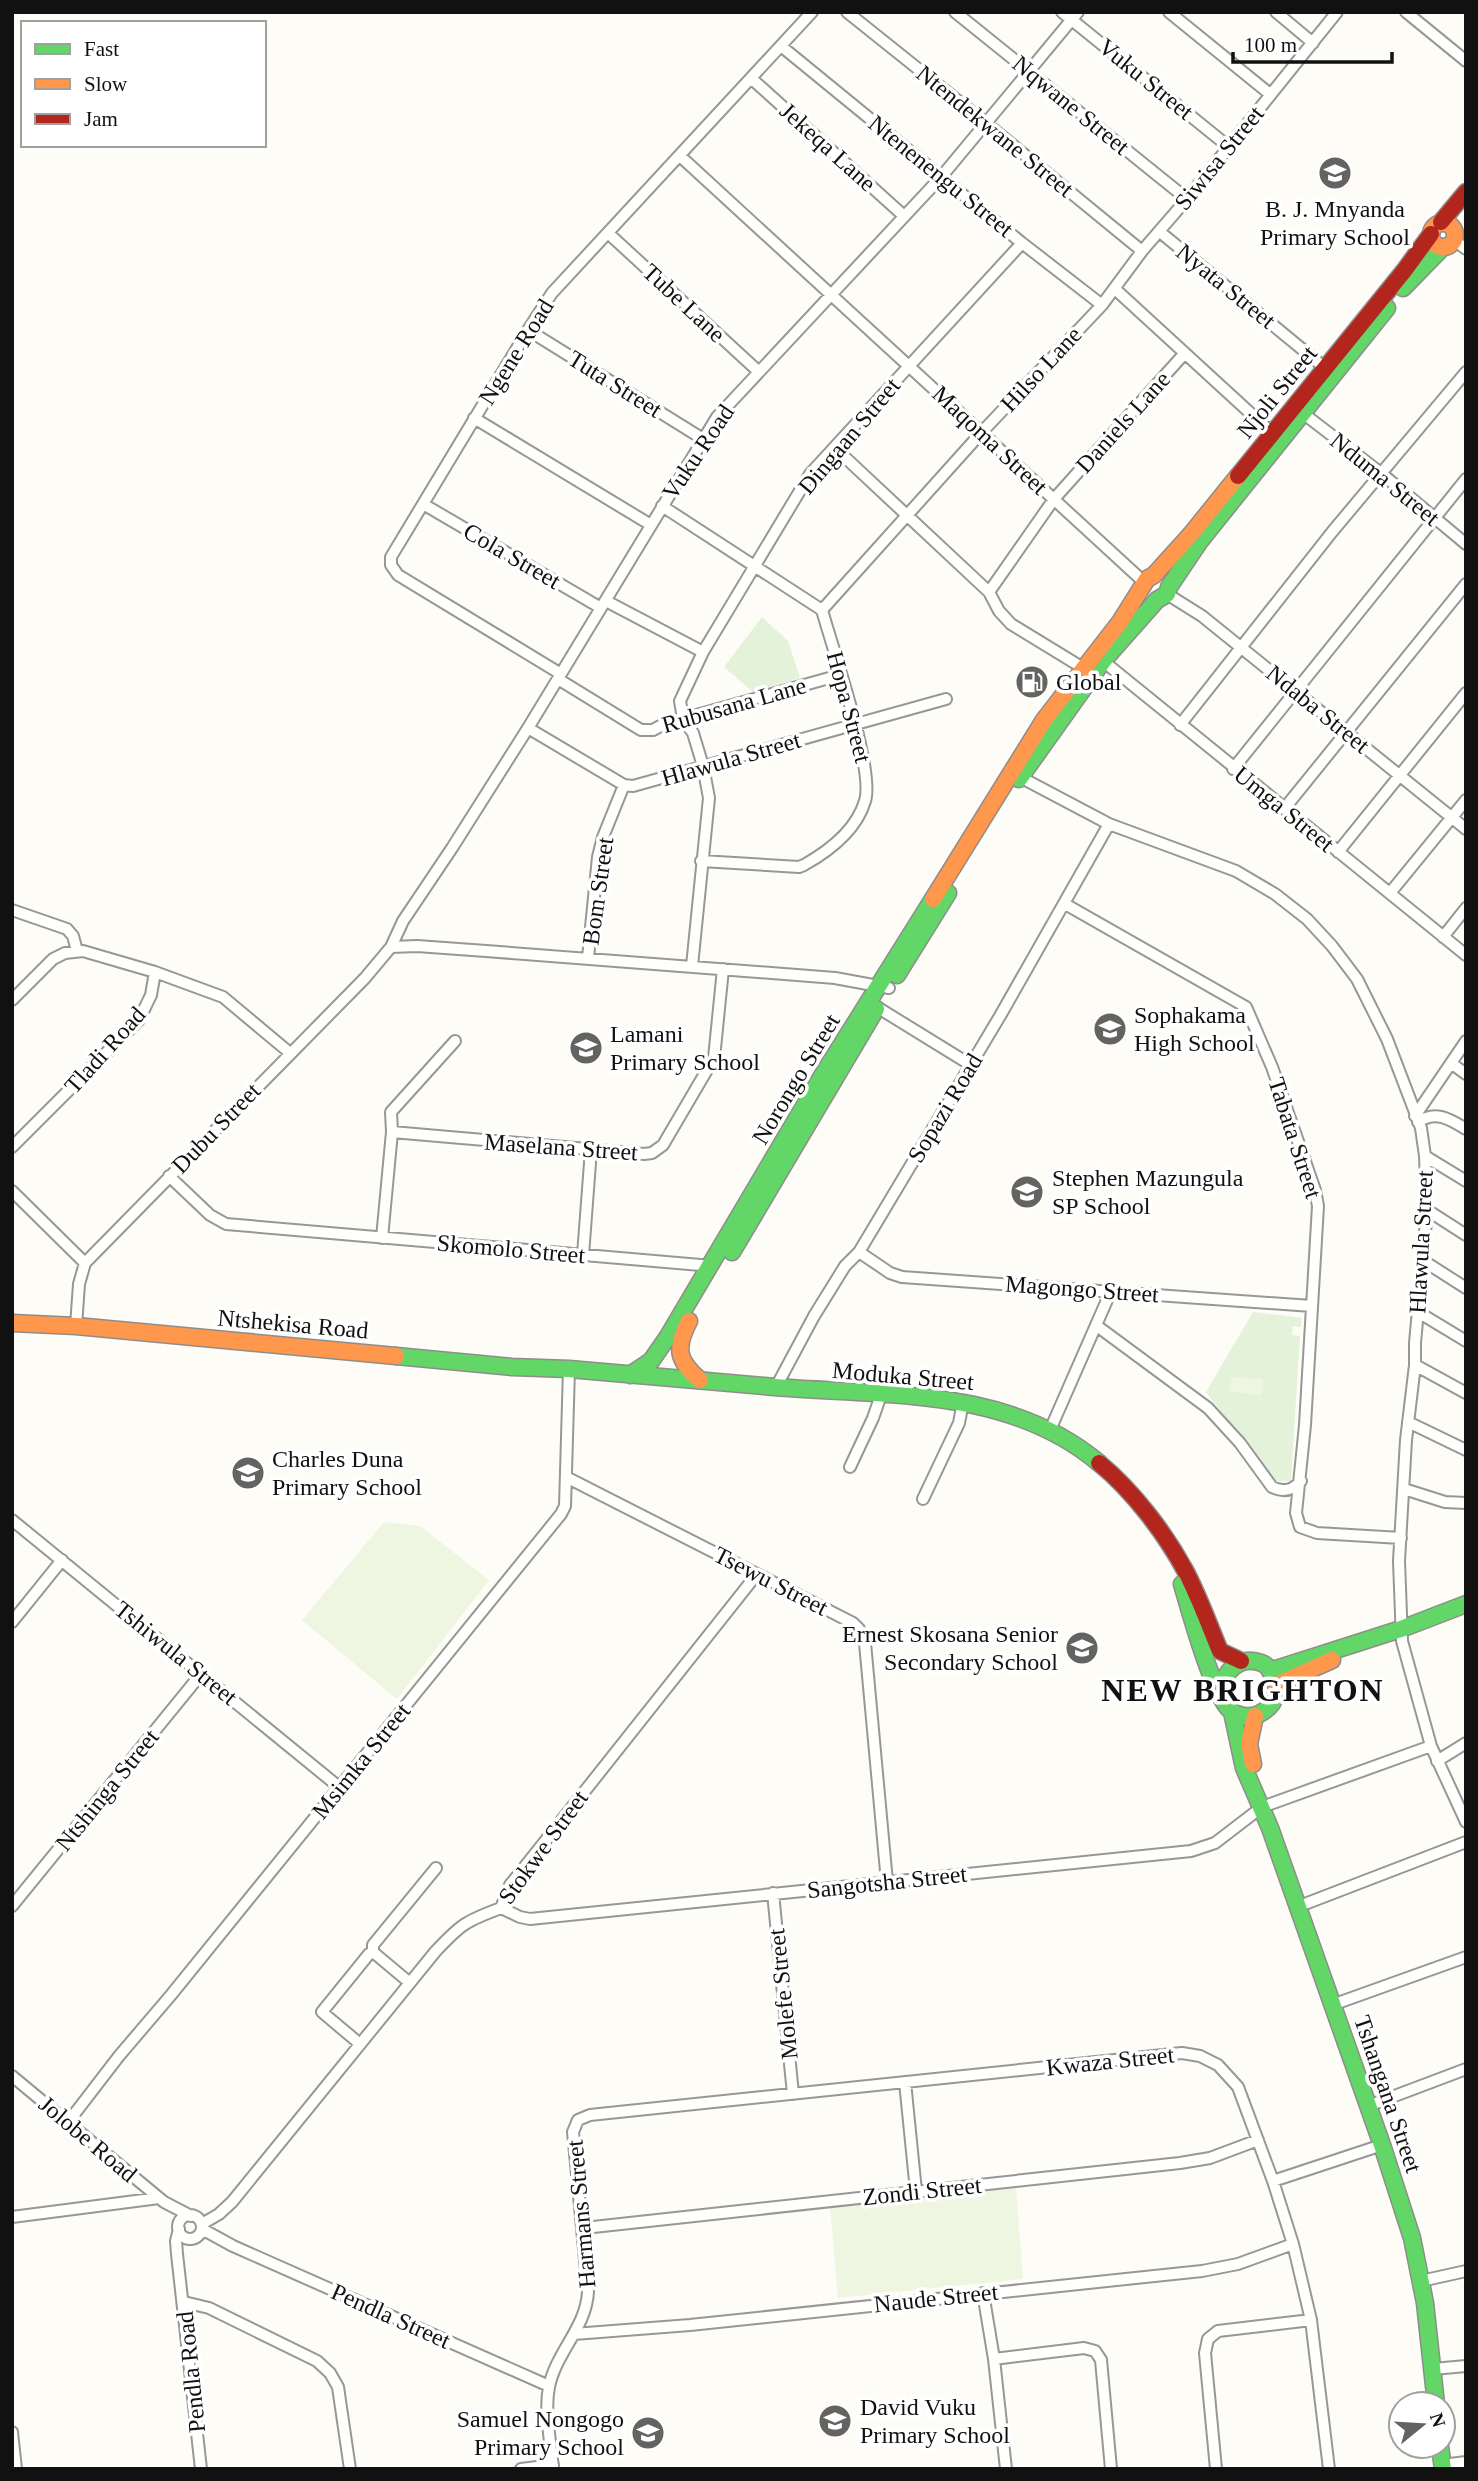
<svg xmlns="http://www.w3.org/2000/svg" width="1478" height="2481" font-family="Georgia,serif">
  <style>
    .green { fill: #e3f2d8 }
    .pitch { fill: #eef6e2 }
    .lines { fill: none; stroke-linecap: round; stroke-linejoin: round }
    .street-casing { stroke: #979795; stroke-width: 14 }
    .fast-casing { stroke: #8e8d8b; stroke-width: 19 }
    .slow-casing { stroke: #8e8d8b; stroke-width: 19 }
    .jam-casing { stroke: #8e8d8b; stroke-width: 19 }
    .street { stroke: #fffffe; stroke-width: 10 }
    .fast { stroke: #63d668; stroke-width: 16 }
    .slow { stroke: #ff974d; stroke-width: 16 }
    .jam { stroke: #b3261e; stroke-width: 16 }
    .labels { text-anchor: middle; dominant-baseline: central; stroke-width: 7; stroke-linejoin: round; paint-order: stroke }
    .street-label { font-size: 24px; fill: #111; stroke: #fff }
    .poi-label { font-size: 24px; fill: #111; stroke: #fff; text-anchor: start }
    .district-label { font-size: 32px; font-weight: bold; letter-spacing: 2px; fill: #111; stroke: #fff }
  </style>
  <rect width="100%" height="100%" fill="#fdfcf7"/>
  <path class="green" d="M762 617 788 641 800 678 753 692 724 667Z
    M1253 1312 1302 1318 1301 1327 1293 1326 1292 1335 1300 1336 1291 1481H1274L1206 1392Z"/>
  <path class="pitch" d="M1231 1377 1263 1379 1262 1395 1230 1392Z
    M384 1522 420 1526 489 1580 397 1699 302 1620Z
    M1016 2188 1023 2279 838 2298 830 2207Z"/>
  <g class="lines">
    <defs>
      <path id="street" d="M847 12 987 124 1142 251
        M955 12 1187 199
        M1062 12 1229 147
        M1169 12 1270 94
        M1276 12 1313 43
        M1406 12 1466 61
        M781 46 1022 243 1102 305
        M752 79 904 216
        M680 156 1145 583
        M1160 232 1325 368
        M608 233 759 372
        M1454 240 1466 249
        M1115 289 1272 433
        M528 330 703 439
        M1304 414 1382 474 1466 544
        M474 418 651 525
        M835 448 989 592 999 611 1011 624 1083 668
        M423 504 601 608
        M662 506 822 610C832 647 875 770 865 801 856 831 829 851 804 865L799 867 701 861
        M989 592 1054 499 1184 354
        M1167 594 1202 616 1466 829
        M606 601 703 652
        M822 610 981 433 1102 305 1142 251 1187 199 1337 12
        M1103 661 1466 955
        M561 674 398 575 391 565V557L528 330 552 293 812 12
        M558 679 641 730H653L664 724 840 675
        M1180 725 1332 532 1466 372
        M528 728 624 785 633 786 946 699
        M1233 769 1466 479
        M1020 777 1109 824 1236 871 1275 894 1307 919 1332 946 1357 979 1387 1039 1421 1128 1425 1156 1427 1210 1415 1343V1365L1406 1440 1399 1561 1402 1641 1431 1746 1466 1822
        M1284 809 1466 584
        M1338 852 1466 693
        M1390 893 1466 800
        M1065 904 1246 1007 1272 1067 1315 1190 1318 1206 1305 1425 1296 1513 1300 1527 1317 1533 1401 1538
        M12 910 67 929 73 936 77 951
        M1443 937 1466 908
        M391 947 417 946 486 951 835 978 889 988
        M588 958 598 857 603 837 624 785
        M692 966 709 798 703 766 693 733 683 719 680 701 703 652 810 474 1022 243
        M12 1000 53 959 65 953 83 951 155 972 223 997 290 1053
        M872 1004 971 1065
        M1451 1063 1466 1074
        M1415 1116 1466 1041
        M1418 1122C1436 1110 1449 1119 1466 1129
        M392 1132 644 1154 652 1153 663 1145 714 1058 723 969
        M12 1147 139 1020 151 995 155 972
        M1425 1156 1466 1181
        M169 1176 210 1215 226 1224 712 1266
        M12 1191 85 1263
        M1427 1210 1466 1235
        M382 1238 392 1132 391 1112 455 1041
        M859 1252 890 1273 902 1277 1312 1306
        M583 1255 591 1150
        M1422 1260 1466 1288
        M1418 1312 1466 1341
        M76 1326 79 1284 85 1263 365 978 391 947 403 921 452 848 528 728 717 417 942 176 1078 12
        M1097 1326 1208 1408 1240 1443 1272 1487C1284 1493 1293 1490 1301 1481
        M1415 1365 1466 1393
        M776 1387 814 1316 845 1266 859 1252 1000 1016 1109 824
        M1408 1422 1466 1450
        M1050 1430 1111 1291
        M850 1467 873 1418 881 1395
        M566 1477 853 1623 859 1629 865 1643 887 1882
        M1404 1489 1445 1502 1466 1503
        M923 1499 959 1423 963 1402
        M12 1520 339 1787
        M12 1622 62 1560
        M1437 1761 1466 1743
        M773 1893 793 2094
        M12 1906 201 1674
        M1297 1907 1466 1842
        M501 1908 520 1917 530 1919 1191 1851 1215 1843 1262 1807 1431 1746
        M373 1952V1945L436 1868
        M1332 2005 1466 1957
        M360 2044 322 2012 369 1954 373 1952 410 1983
        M12 2076 164 2202 191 2216
        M905 2082 916 2191
        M1368 2106 1466 2069
        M69 2121 119 2056 171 1995 561 1514 565 1506 569 1369
        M1273 2181 1382 2145
        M178 2227a12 12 0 1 1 24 0a12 12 0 1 1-24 0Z
        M12 2217 159 2198
        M202 2224 219 2214 232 2202 435 1952C461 1924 466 1921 501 1908L510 1885 523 1869 757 1574
        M584 2228 1180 2163 1210 2158 1258 2140
        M179 2229 176 2241 177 2254 201 2469
        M202 2229 233 2246 549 2386
        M1421 2281 1466 2271
        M983 2293 994 2359
        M184 2302 209 2308 317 2361 330 2373 338 2387 350 2469
        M574 2334 690 2325 1202 2271 1238 2264 1293 2244
        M1433 2369 1466 2366
        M12 2432 16 2469
        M1442 2465 1466 2462
        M521 2469 553 2465
        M553 2469C551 2443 544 2412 549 2387 556 2352 586 2328 588 2292L573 2132 578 2120 590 2115 1182 2053 1200 2056 1218 2065 1238 2087 1273 2181 1293 2244 1311 2320 1329 2469
        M1006 2469 994 2359 1084 2348 1095 2351 1101 2360 1111 2469
        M1216 2469 1205 2353 1208 2339 1218 2331 1311 2320"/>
      <path id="fast" d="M1403 288 1443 247
        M1019 779 1103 661 1157 600 1167 594 1169 587 1200 541 1387 308
        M897 975 948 893
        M732 1252 876 1009
        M396 1356 512 1367 569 1369C638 1375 706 1381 775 1387 887 1396 1009 1387 1099 1463
        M630 1375 651 1361 667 1338 822 1076 933 899
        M1182 1584C1190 1611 1212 1692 1229 1709 1237 1717 1249 1718 1259 1714 1267 1710 1274 1703 1276 1694 1284 1657 1229 1644 1220 1692
        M1270 1671 1401 1629 1466 1604
        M1232 1712 1244 1768 1270 1828 1382 2145 1412 2238 1425 2303 1436 2404
        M1440 2446 1443 2469"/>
      <path id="slow" d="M1431 235a12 12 0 1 1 24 0a12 12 0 1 1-24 0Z
        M933 899 1044 720 1120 622 1147 579 1154 575 1192 533 1238 476
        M689 1321C675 1348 677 1361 700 1380
        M12 1323 76 1326 396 1356
        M1276 1685 1332 1660
        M1253 1764 1249 1744 1255 1716"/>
      <path id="jam" d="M1441 222 1466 192
        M1238 476 1404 271 1431 234
        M1099 1463C1133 1491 1165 1533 1186 1572 1199 1597 1209 1625 1220 1651L1241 1661"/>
    </defs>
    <use href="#street" class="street-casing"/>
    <use href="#fast" class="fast-casing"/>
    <use href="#slow" class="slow-casing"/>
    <use href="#jam" class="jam-casing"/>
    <use href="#street" class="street"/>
    <use href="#fast" class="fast"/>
    <use href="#slow" class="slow"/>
    <use href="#jam" class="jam"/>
  </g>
  <defs>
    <symbol id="school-disc" viewBox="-11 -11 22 22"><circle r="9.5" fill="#646362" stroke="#fff"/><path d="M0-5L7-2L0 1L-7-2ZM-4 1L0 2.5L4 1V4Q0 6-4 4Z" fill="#fff"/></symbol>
    <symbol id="fuel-disc" viewBox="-11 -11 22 22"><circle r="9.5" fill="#646362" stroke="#fff"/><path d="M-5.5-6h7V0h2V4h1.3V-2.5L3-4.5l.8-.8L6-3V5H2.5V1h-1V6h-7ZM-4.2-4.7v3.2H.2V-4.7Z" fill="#fff"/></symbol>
  </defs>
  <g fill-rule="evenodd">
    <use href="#school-disc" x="1316" y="154" width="38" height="38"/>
    <use href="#fuel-disc" x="1013" y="663" width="38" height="38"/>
    <use href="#school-disc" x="1091" y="1010" width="38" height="38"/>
    <use href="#school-disc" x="567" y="1029" width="38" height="38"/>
    <use href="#school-disc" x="1008" y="1173" width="38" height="38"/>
    <use href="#school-disc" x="229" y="1454" width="38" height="38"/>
    <use href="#school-disc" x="1063" y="1629" width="38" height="38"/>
    <use href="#school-disc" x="816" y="2402" width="38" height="38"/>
    <use href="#school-disc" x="629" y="2414" width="38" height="38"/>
  </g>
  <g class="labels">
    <g class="street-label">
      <text transform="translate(1146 79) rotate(39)">Vuku Street</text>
      <text transform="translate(1071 105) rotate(39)">Nqwane Street</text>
      <text transform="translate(995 131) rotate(39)">Ntendekwane Street</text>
      <text transform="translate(828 147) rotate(42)">Jekeqa Lane</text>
      <text transform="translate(1219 158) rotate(-51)">Siwisa Street</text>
      <text transform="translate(941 176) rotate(39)">Ntenenengu Street</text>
      <text transform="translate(1226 286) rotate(39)">Nyata Street</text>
      <text transform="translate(684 303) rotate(43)">Tube Lane</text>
      <text transform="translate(516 352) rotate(-58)">Ngene Road</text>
      <text transform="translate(1041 369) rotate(-47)">Hilso Lane</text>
      <text transform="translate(615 384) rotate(32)">Tuta Street</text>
      <text transform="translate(1277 392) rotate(-51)">Njoli Street</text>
      <text transform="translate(1123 422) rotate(-48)">Daniels Lane</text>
      <text transform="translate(849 436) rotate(-50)">Dingaan Street</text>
      <text transform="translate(990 440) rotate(43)">Maqoma Street</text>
      <text transform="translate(698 452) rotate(-56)">Vuku Road</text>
      <text transform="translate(1385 479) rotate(39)">Nduma Street</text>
      <text transform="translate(512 556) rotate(30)">Cola Street</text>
      <text transform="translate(734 705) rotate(-16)">Rubusana Lane</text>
      <text transform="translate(849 707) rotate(75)">Hopa Street</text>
      <text transform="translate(1318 709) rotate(39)">Ndaba Street</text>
      <text transform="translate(731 759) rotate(-16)">Hlawula Street</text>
      <text transform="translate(1284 809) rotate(39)">Umga Street</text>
      <text transform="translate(598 891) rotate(-82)">Bom Street</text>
      <text transform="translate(105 1050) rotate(-48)">Tladi Road</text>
      <text transform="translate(796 1079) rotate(-59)">Norongo Street</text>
      <text transform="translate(945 1108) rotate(-59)">Sopazi Road</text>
      <text transform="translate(216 1128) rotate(-46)">Dubu Street</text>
      <text transform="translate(1295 1138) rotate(72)">Tabata Street</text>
      <text transform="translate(561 1147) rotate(4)">Maselana Street</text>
      <text transform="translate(1421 1242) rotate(-87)">Hlawula Street</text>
      <text transform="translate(511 1249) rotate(5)">Skomolo Street</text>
      <text transform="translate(1082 1289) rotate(4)">Magongo Street</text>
      <text transform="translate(293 1324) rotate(5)">Ntshekisa Road</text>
      <text transform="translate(903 1376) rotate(5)">Moduka Street</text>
      <text transform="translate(771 1581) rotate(27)">Tsewu Street</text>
      <text transform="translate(176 1653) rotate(39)">Tshiwula Street</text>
      <text transform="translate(361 1761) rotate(-51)">Msimka Street</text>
      <text transform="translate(107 1790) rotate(-51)">Ntshinga Street</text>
      <text transform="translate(543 1847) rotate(-54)">Stokwe Street</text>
      <text transform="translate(887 1882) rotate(-6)">Sangotsha Street</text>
      <text transform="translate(783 1994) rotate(-96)">Molefe Street</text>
      <text transform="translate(1110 2061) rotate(-6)">Kwaza Street</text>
      <text transform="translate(1388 2094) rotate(71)">Tshangana Street</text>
      <text transform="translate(88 2139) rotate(40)">Jolobe Road</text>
      <text transform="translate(922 2191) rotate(-6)">Zondi Street</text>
      <text transform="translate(581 2214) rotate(-95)">Harmans Street</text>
      <text transform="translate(936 2298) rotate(-6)">Naude Street</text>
      <text transform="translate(391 2316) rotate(24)">Pendla Street</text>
      <text transform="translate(191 2372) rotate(-96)">Pendla Road</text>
    </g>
    <g class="poi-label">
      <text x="1335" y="209" text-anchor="middle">B. J. Mnyanda<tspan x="1335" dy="28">Primary School</tspan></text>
      <text x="1056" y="682">Global</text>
      <text x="1134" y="1015">Sophakama<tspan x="1134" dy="28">High School</tspan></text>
      <text x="610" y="1034">Lamani<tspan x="610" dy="28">Primary School</tspan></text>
      <text x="1052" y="1178">Stephen Mazungula<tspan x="1052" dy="28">SP School</tspan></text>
      <text x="272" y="1459">Charles Duna<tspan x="272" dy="28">Primary School</tspan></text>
      <text x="1058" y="1634" text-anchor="end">Ernest Skosana Senior<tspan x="1058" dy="28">Secondary School</tspan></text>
      <text x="860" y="2407">David Vuku<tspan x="860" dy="28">Primary School</tspan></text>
      <text x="624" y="2419" text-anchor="end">Samuel Nongogo<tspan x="624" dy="28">Primary School</tspan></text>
    </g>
    <g class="district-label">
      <text x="1243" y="1690">NEW BRIGHTON</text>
    </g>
  </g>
  <rect width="1478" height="2481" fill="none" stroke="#111111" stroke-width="28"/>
  <rect x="21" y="21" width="245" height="126" fill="#ffffff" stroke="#a0a0a0" stroke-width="2"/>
  <rect x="35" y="44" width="35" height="10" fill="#63d668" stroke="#a0a0a0" stroke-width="2"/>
  <text x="84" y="56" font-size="21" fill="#111111">Fast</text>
  <rect x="35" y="79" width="35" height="10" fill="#ff974d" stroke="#a0a0a0" stroke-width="2"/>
  <text x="84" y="91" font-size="21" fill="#111111">Slow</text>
  <rect x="35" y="114" width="35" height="10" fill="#b3261e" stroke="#a0a0a0" stroke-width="2"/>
  <text x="84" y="126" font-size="21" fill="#111111">Jam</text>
  <g transform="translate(1422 2425) rotate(72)"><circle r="33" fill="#ffffff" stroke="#a0a0a0" stroke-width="2"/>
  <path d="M0-5L12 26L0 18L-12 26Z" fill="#646362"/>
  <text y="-10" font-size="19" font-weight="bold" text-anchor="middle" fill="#111111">N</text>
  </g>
  <path d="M1233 52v10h159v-10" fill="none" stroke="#111111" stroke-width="3.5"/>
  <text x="1244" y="52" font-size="21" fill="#111111" stroke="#ffffff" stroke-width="5" paint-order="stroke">100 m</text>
</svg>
